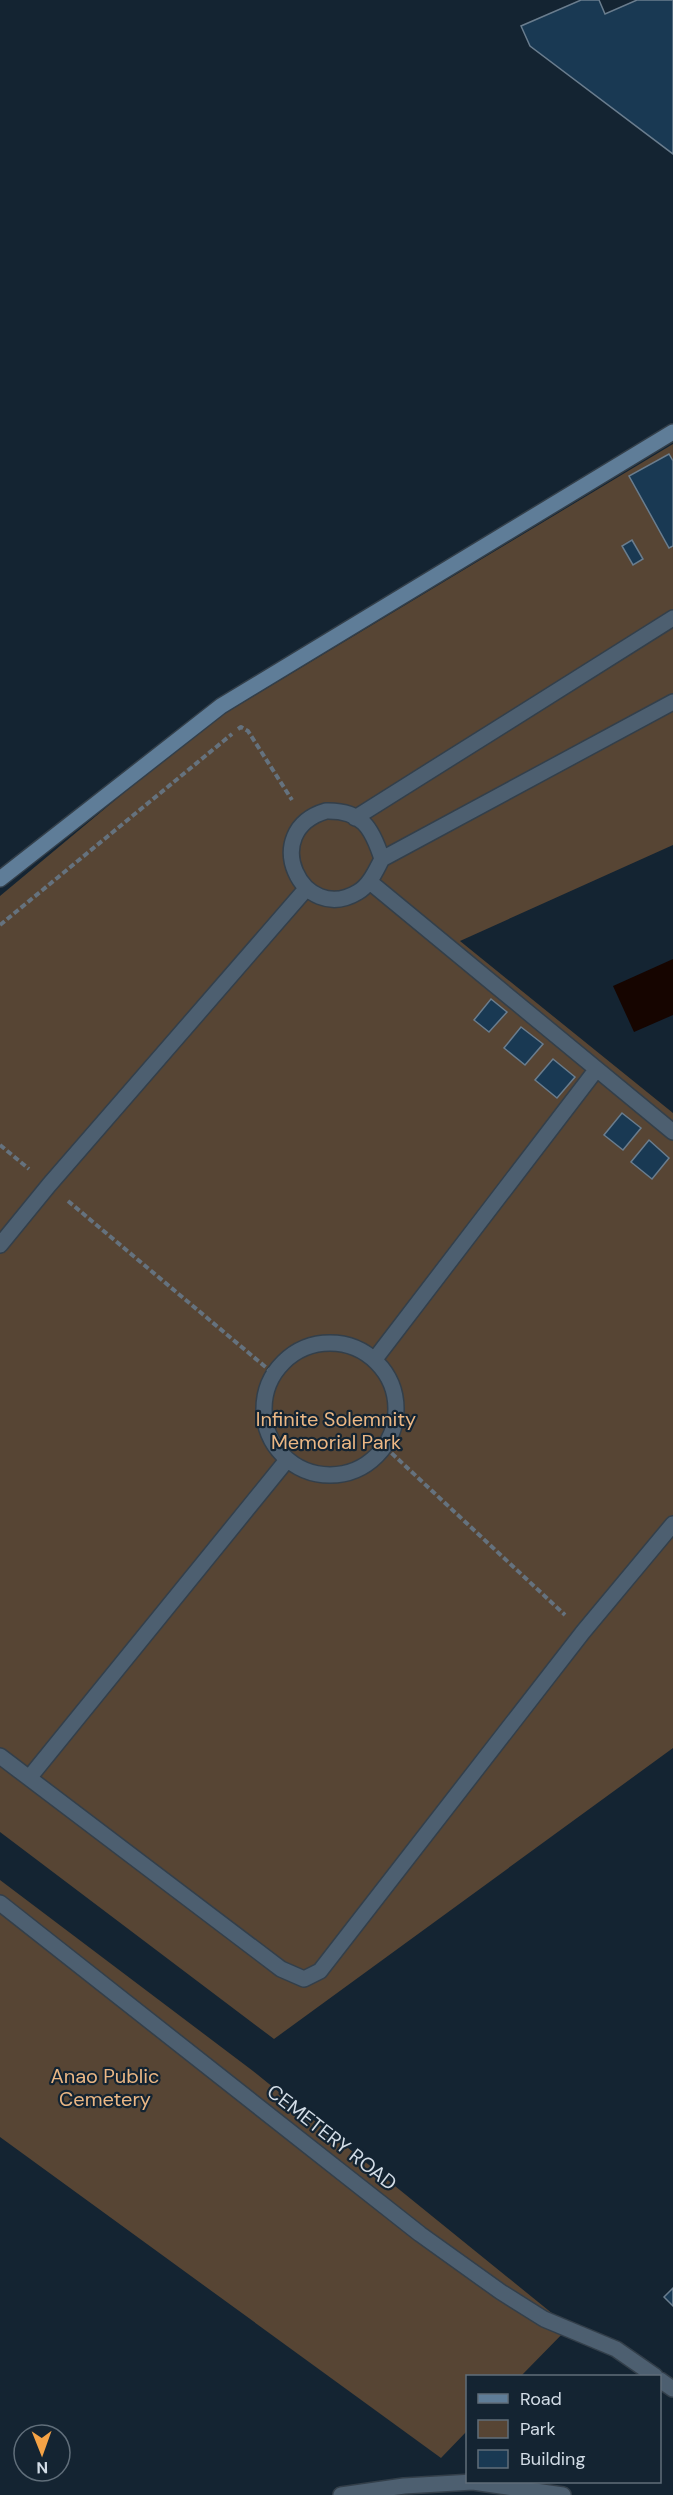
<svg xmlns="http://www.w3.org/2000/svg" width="673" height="2495" font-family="'DM Sans',sans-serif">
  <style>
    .green { fill: #574534 }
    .water { fill: #160500 }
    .building { fill: #193953; stroke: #6a7d8e; stroke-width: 1.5 }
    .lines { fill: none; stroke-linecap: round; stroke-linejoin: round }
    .lane-casing { stroke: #333f4a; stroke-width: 18 }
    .street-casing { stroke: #333f4a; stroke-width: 18 }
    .secondary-casing { stroke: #333f4a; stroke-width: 18 }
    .path { stroke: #65727e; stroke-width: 4; stroke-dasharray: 6 3; stroke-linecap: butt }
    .lane { stroke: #4d5f70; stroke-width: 15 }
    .street { stroke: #4d5f70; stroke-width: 15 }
    .secondary { stroke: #5f7d98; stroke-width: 15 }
    .labels { text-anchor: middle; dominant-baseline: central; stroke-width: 4.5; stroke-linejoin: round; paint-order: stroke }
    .park-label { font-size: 20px; fill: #ebb784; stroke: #142432 }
    .street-label { font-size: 20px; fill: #d2dce6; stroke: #142432 }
  </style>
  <rect width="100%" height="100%" fill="#142432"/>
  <path class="green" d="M673 444V845L460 941 673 1113V1748L274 2039 0 1832V896L204 726Z
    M0 1880 253 2071 569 2327 521 2376H468L467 2431 441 2458 0 2137Z"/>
  <path class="water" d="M673 959V1015L634 1032 613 986Z"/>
  <path class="building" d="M581 0H599L605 14 637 0H673V154L530 46 521 26Z
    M669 454 673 461V546L669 548 629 476Z
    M632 540 643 559 633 565 622 546Z
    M491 999 507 1012 489 1032 474 1020Z
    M521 1027 543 1044 525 1065 504 1048Z
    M553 1059 575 1077 557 1098 535 1080Z
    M622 1113 641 1128 623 1150 604 1135Z
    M649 1140 669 1158 652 1179 631 1162Z
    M673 2288V2306L664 2297Z"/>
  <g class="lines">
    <defs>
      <path id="lane" d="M326 811C362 810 372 828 382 859 376 870 370 885 358 892 302 926 258 831 326 811Z
        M355 818 673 618
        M382 859 673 702
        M370 882 673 1132
        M0 1245 49 1185 306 889
        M264 1409a66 66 0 1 1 132 0a66 66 0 1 1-132 0Z
        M375 1359 596 1070
        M0 1756 281 1969 304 1979 320 1971 583 1632 673 1524
        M29 1778 287 1460
        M0 1903 420 2234 501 2292 544 2319 616 2349 655 2376
        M660 2380 673 2389"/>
      <path id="street" d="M341 2495 404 2486 473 2482 563 2495"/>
      <path id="secondary" d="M0 879 221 706 673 432"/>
    </defs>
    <use href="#lane" class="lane-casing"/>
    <use href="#street" class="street-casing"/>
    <use href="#secondary" class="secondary-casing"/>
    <path class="path" d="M238 729 241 727 248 731 292 800
      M0 925 232 734
      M0 1145 29 1169
      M68 1201 275 1375
      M385 1447 565 1615"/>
    <use href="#lane" class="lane"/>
    <use href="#street" class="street"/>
    <use href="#secondary" class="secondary"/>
  </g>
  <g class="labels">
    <g class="park-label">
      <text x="336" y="1419">Infinite Solemnity<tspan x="336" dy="23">Memorial Park</tspan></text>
      <text x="105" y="2076">Anao Public<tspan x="105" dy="23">Cemetery</tspan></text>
    </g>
    <g class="street-label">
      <text transform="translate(332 2137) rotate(38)">CEMETERY ROAD</text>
    </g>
  </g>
  <rect x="466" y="2375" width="195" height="108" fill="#142432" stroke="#606e7a" stroke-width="1.5"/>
  <rect x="478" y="2394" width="30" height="9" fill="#5f7d98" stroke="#606e7a" stroke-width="1.5"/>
  <text x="520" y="2405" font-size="18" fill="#d2dce6">Road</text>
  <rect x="478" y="2420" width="30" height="18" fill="#574534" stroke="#606e7a" stroke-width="1.5"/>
  <text x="520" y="2435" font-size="18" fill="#d2dce6">Park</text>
  <rect x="478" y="2450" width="30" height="18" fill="#193953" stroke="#606e7a" stroke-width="1.5"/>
  <text x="520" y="2465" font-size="18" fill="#d2dce6">Building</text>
  <g transform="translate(42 2453) rotate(179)"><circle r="28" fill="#142432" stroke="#606e7a" stroke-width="1.5"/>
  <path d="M0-4.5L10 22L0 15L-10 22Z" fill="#f5a346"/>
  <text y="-9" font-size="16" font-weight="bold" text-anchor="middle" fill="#d2dce6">N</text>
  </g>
</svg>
